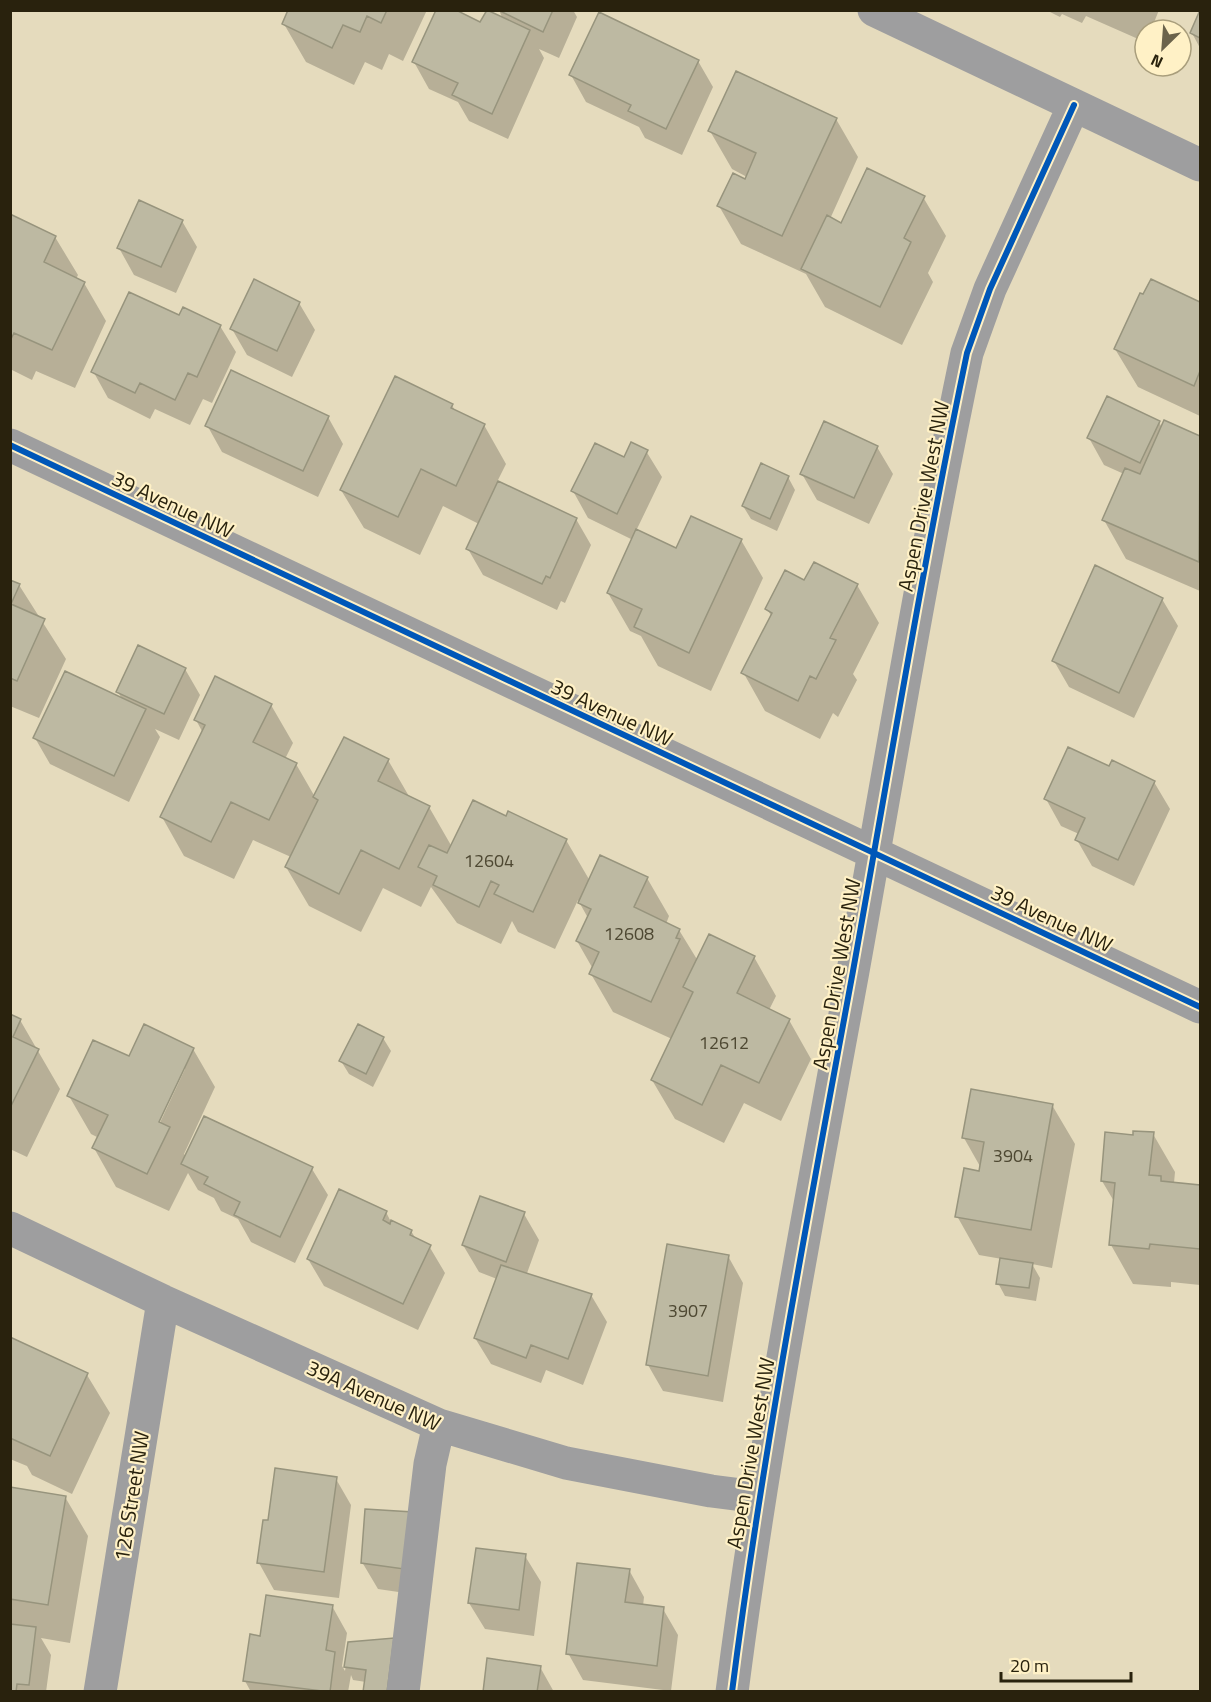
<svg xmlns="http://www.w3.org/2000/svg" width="1211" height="1702" font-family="'Titillium Web',sans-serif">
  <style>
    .shadow { fill: #0003; fill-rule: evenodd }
    .building { fill: #bdb9a2; stroke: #97947d; stroke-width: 1.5 }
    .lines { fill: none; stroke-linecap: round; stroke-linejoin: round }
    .minor { stroke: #9e9e9f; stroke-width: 33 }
    .cycleway-casing { stroke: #fff1c6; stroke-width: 10 }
    .cycleway { stroke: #0057b8; stroke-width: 6 }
    .labels { text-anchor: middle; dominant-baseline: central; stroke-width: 4.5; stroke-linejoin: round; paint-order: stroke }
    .number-label { font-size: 18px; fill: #4e4832 }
    .street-label { font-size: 21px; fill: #29220d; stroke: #fff1c6 }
  </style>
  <rect width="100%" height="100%" fill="#e5dbbd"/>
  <path class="shadow" d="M290 10H427L403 61 389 54 382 70 365 62 354 85 306 62 284 24Z
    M499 10H573L577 17 559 58 539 49 544 58 508 139 469 121 458 102 429 89 414 62 481 24 486 12 503 20Z
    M1046 10H1159L1151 30H1145V42L1086 16 1082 23 1062 14 1060 17Z
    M1200 14V48L1192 33Z
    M698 61 713 87 682 155 645 138 639 127 586 102 571 75Z
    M836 119 858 157 830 219 841 225 923 197 946 236 928 273 933 282 902 345 825 307 806 274 741 244 719 206 747 177 732 169 710 131Z
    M10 216 55 237 78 275 76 279 84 283 106 321 75 388 36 371 32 380 10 369Z
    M182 221 197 247 176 293 134 275 119 248Z
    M255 281 299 303 315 330 292 377 247 355 232 329Z
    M1151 281 1200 304V416L1138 387 1115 349Z
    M220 326 236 352 212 403 203 399 190 425 155 409 150 419 108 398 93 371Z
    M452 405 456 413 484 425 506 464 497 482 576 519 591 545 565 603 561 601 557 610 483 575 468 549 479 524 443 506 420 555 364 528 341 490Z
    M328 417 343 444 318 497 222 452 207 425Z
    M1159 422 1162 428 1165 422 1200 438V591L1126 559 1104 520 1124 474 1104 465 1089 438Z
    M825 423 877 447 893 474 869 524 817 500 802 474Z
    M646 451 662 477 636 531 677 550 741 540 763 578 711 691 658 666 641 636 630 631 608 593 633 540 588 518 573 491 625 459Z
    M788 477 795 490 777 531 751 519 743 506Z
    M10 581 19 585 66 659 39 718 10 706Z
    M805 582 857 585 879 623 853 674 857 680 838 717 833 713 820 739 765 711 743 672 772 617 767 609Z
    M1162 599 1178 626 1134 718 1069 687 1054 661Z
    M185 669 200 695 179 740 155 729 160 737 129 802 50 764 35 738 122 699 118 692Z
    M271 705 293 743 285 759 296 764 315 797 388 760 410 798 429 807 452 847 507 818 566 840 590 881 647 878 669 916 666 924 679 930 698 961 754 957 776 996 769 1010 789 1020 811 1059 781 1121 744 1103 724 1143 675 1119 652 1080 672 1039 613 1012 591 974 593 969 577 941 588 918 578 900 555 949 518 932 512 921 501 944 457 923 431 887 421 907 383 888 361 932 309 906 286 867 291 857 253 840 234 879 184 856 162 817 203 733 196 720Z
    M1109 768 1154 782 1170 809 1134 886 1092 866 1077 840 1079 834 1061 826 1046 799Z
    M10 1016 20 1020 60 1089 27 1157 10 1149Z
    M383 1038 391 1051 373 1087 349 1074 341 1061Z
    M193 1049 215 1087 184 1154 186 1157 205 1118 312 1169 328 1195 295 1263 251 1242 238 1219 221 1211 214 1198 198 1190 188 1173 169 1211 116 1187 94 1148 99 1138 91 1134 69 1096 129 1058ZM182 1069H185L157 1129 154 1128Z
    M1052 1105 1075 1144 1052 1268 1032 1264 1040 1278 1036 1301 1005 1296 998 1283 1002 1259 979 1255 957 1216 981 1168 964 1138Z
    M1153 1134 1175 1172 1174 1183 1200 1186V1285L1171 1282V1287L1133 1284 1111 1245 1115 1203 1102 1181 1134 1136Z
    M386 1212 391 1222 411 1231 416 1239 429 1246 445 1273 418 1330 324 1286 308 1259Z
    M524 1214 539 1240 526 1276 545 1282 546 1279 591 1295 607 1322 583 1385 546 1370 541 1383 491 1364 475 1338 497 1279 479 1272 463 1245Z
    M728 1256 743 1283 723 1402 663 1391 648 1365Z
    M10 1338 87 1375 110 1413 72 1494 32 1475 27 1466 10 1459Z
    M336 1479 351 1505 339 1598 274 1590 259 1563 269 1522Z
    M10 1488 65 1497 88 1536 70 1643 41 1638 51 1655 46 1692H10Z
    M412 1513 419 1595 378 1589 362 1562Z
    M525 1556 541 1582 534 1636 485 1629 469 1603Z
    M629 1570 644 1597 643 1606 663 1609 678 1635 671 1691 583 1680 568 1653Z
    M332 1606 347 1633 342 1666 345 1671 349 1644 393 1640 366 1682 353 1680 351 1675 348 1692H251L245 1681 261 1637Z
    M540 1667 554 1692H484Z"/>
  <path class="building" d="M288 10H387L381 23 367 16 360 32 343 25 332 48 282 24Z
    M436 10H456L480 22 487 10 530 30 492 114 452 95 458 83 412 62Z
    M498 10H553L543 32Z
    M1200 10V38L1190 33Z
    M599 12 699 60 666 129 628 111 631 105 569 75Z
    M736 71 837 118 782 236 717 206 733 173 745 179 756 153 708 131Z
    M867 168 925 196 904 238 911 242 880 307 801 269 827 215 841 223Z
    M139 200 183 220 161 267 117 248Z
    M10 214 56 236 44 262 85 282 52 350 14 333 10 341Z
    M254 279 300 302 277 351 230 329Z
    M1151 279 1200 302V371L1194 386 1114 349 1140 293 1143 294Z
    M129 292 179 315 183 307 221 325 197 377 188 373 175 400 140 383 135 393 91 372Z
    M231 370 329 416 303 471 205 426Z
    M395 376 453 404 451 408 485 424 456 486 421 469 398 517 340 490Z
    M1107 396 1160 421 1140 463 1087 438Z
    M1164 420 1200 436 1199 562 1102 520 1125 468 1140 474Z
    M824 421 878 446 854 498 800 474Z
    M631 442 648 450 617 514 571 491 595 443 624 457Z
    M761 463 789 476 770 519 742 506Z
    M498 481 577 518 550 578 546 576 542 584 466 549Z
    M691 516 742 539 689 653 634 627 642 609 607 593 636 529 676 548Z
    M814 562 858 584 830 638 836 640 816 679 810 676 798 701 741 673 772 613 765 609 785 570 804 580Z
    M1095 565 1163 598 1119 693 1052 661Z
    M10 580 20 584 11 604 45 619 17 681 10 678Z
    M138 645 186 668 164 714 116 692Z
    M65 671 146 709 114 776 33 738Z
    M215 676 272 704 253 742 297 763 269 820 231 802 211 842 160 817 205 725 194 720Z
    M344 737 389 759 378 781 430 806 399 869 361 850 339 894 285 867 318 800 313 797Z
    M1068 747 1109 766 1112 760 1155 781 1118 860 1075 840 1085 818 1044 799Z
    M473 800 506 816 508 811 567 839 533 912 494 894 499 885 491 881 479 907 433 885 437 876 418 867 429 845 447 853Z
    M600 855 648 877 634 907 680 929 676 938 680 939 651 1002 589 974 599 952 576 941 591 909 578 903Z
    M709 934 755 956 737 993 790 1019 759 1083 721 1065 702 1105 651 1080 693 992 683 987Z
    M10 1014 21 1019 13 1037 39 1049 10 1108Z
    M144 1024 194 1048 159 1122 170 1127 147 1174 92 1148 108 1115 67 1096 93 1040 129 1056Z
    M358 1024 384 1037 366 1074 339 1061Z
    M971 1089 1053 1104 1031 1230 955 1217 964 1168 979 1171 984 1142 962 1138Z
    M204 1116 313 1167 280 1237 234 1215 240 1202 204 1184 208 1177 181 1164Z
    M1133 1131 1154 1132 1149 1175 1161 1176V1181L1200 1185V1249L1150 1244 1149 1249 1109 1245 1115 1183 1101 1181 1105 1132 1133 1135Z
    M339 1189 387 1211 383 1220 390 1224 391 1220 412 1230 410 1235 431 1245 403 1304 307 1259Z
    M480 1196 525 1212 506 1262 462 1245Z
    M667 1244 729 1255 708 1376 646 1365Z
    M1000 1258 1033 1263 1029 1288 996 1284Z
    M501 1265 592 1294 568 1359 531 1345 526 1358 474 1338Z
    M10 1337 88 1373 50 1456 10 1438Z
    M275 1468 337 1477 324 1572 257 1563 263 1520H268Z
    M10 1487 66 1496 48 1605 10 1599Z
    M365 1509 413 1512 404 1569 361 1563Z
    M476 1548 526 1554 519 1610 468 1603Z
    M577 1563 630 1569 625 1602 664 1607 657 1666 566 1654Z
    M266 1595 333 1605 326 1650 335 1652 330 1692 243 1681 250 1634 260 1636Z
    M10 1624 36 1627 29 1685 17 1684 16 1692H10Z
    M394 1638 387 1692H363L366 1670 344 1667 348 1642Z
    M487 1658 541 1666 537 1692H483Z"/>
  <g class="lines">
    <path class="minor" d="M874 10 1200 165
      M10 445 1200 1007
      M10 1228 163 1301 439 1425 566 1463 711 1491 758 1497
      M100 1692 163 1301
      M403 1692 430 1464 439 1425
      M732 1692C763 1450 809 1210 853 971 890 765 924 558 967 353L990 289 1074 105"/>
    <defs>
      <path id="cycleway" d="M10 445 1200 1007
        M732 1692C763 1450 809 1210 853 971 890 765 924 558 967 353L990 289 1074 105"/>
    </defs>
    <use href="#cycleway" class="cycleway-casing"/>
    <use href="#cycleway" class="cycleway"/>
  </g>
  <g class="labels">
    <g class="number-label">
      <text x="489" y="860">12604</text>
      <text x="629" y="933">12608</text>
      <text x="724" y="1042">12612</text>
      <text x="1013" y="1155">3904</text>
      <text x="688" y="1310">3907</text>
    </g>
    <g class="street-label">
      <text transform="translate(923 496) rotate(-79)">Aspen Drive West NW</text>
      <text transform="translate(173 504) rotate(25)">39 Avenue NW</text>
      <text transform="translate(612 712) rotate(25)">39 Avenue NW</text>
      <text transform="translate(1052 918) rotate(25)">39 Avenue NW</text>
      <text transform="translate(836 974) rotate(-80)">Aspen Drive West NW</text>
      <text transform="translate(374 1395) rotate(24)">39A Avenue NW</text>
      <text transform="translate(750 1453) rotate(-80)">Aspen Drive West NW</text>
      <text transform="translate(131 1496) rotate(-81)">126 Street NW</text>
    </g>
  </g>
  <rect width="1211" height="1702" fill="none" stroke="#29220d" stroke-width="24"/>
  <g transform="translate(1163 48) rotate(205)"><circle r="28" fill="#fff1c6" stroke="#a99e7c" stroke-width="1.5"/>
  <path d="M0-4.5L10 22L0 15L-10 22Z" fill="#6b634b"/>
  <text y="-9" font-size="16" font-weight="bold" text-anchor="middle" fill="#29220d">N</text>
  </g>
  <path d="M1001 1672v9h130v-9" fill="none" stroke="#29220d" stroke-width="3"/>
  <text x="1010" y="1672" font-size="18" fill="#29220d" stroke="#fff1c6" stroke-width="4.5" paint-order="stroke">20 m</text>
</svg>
